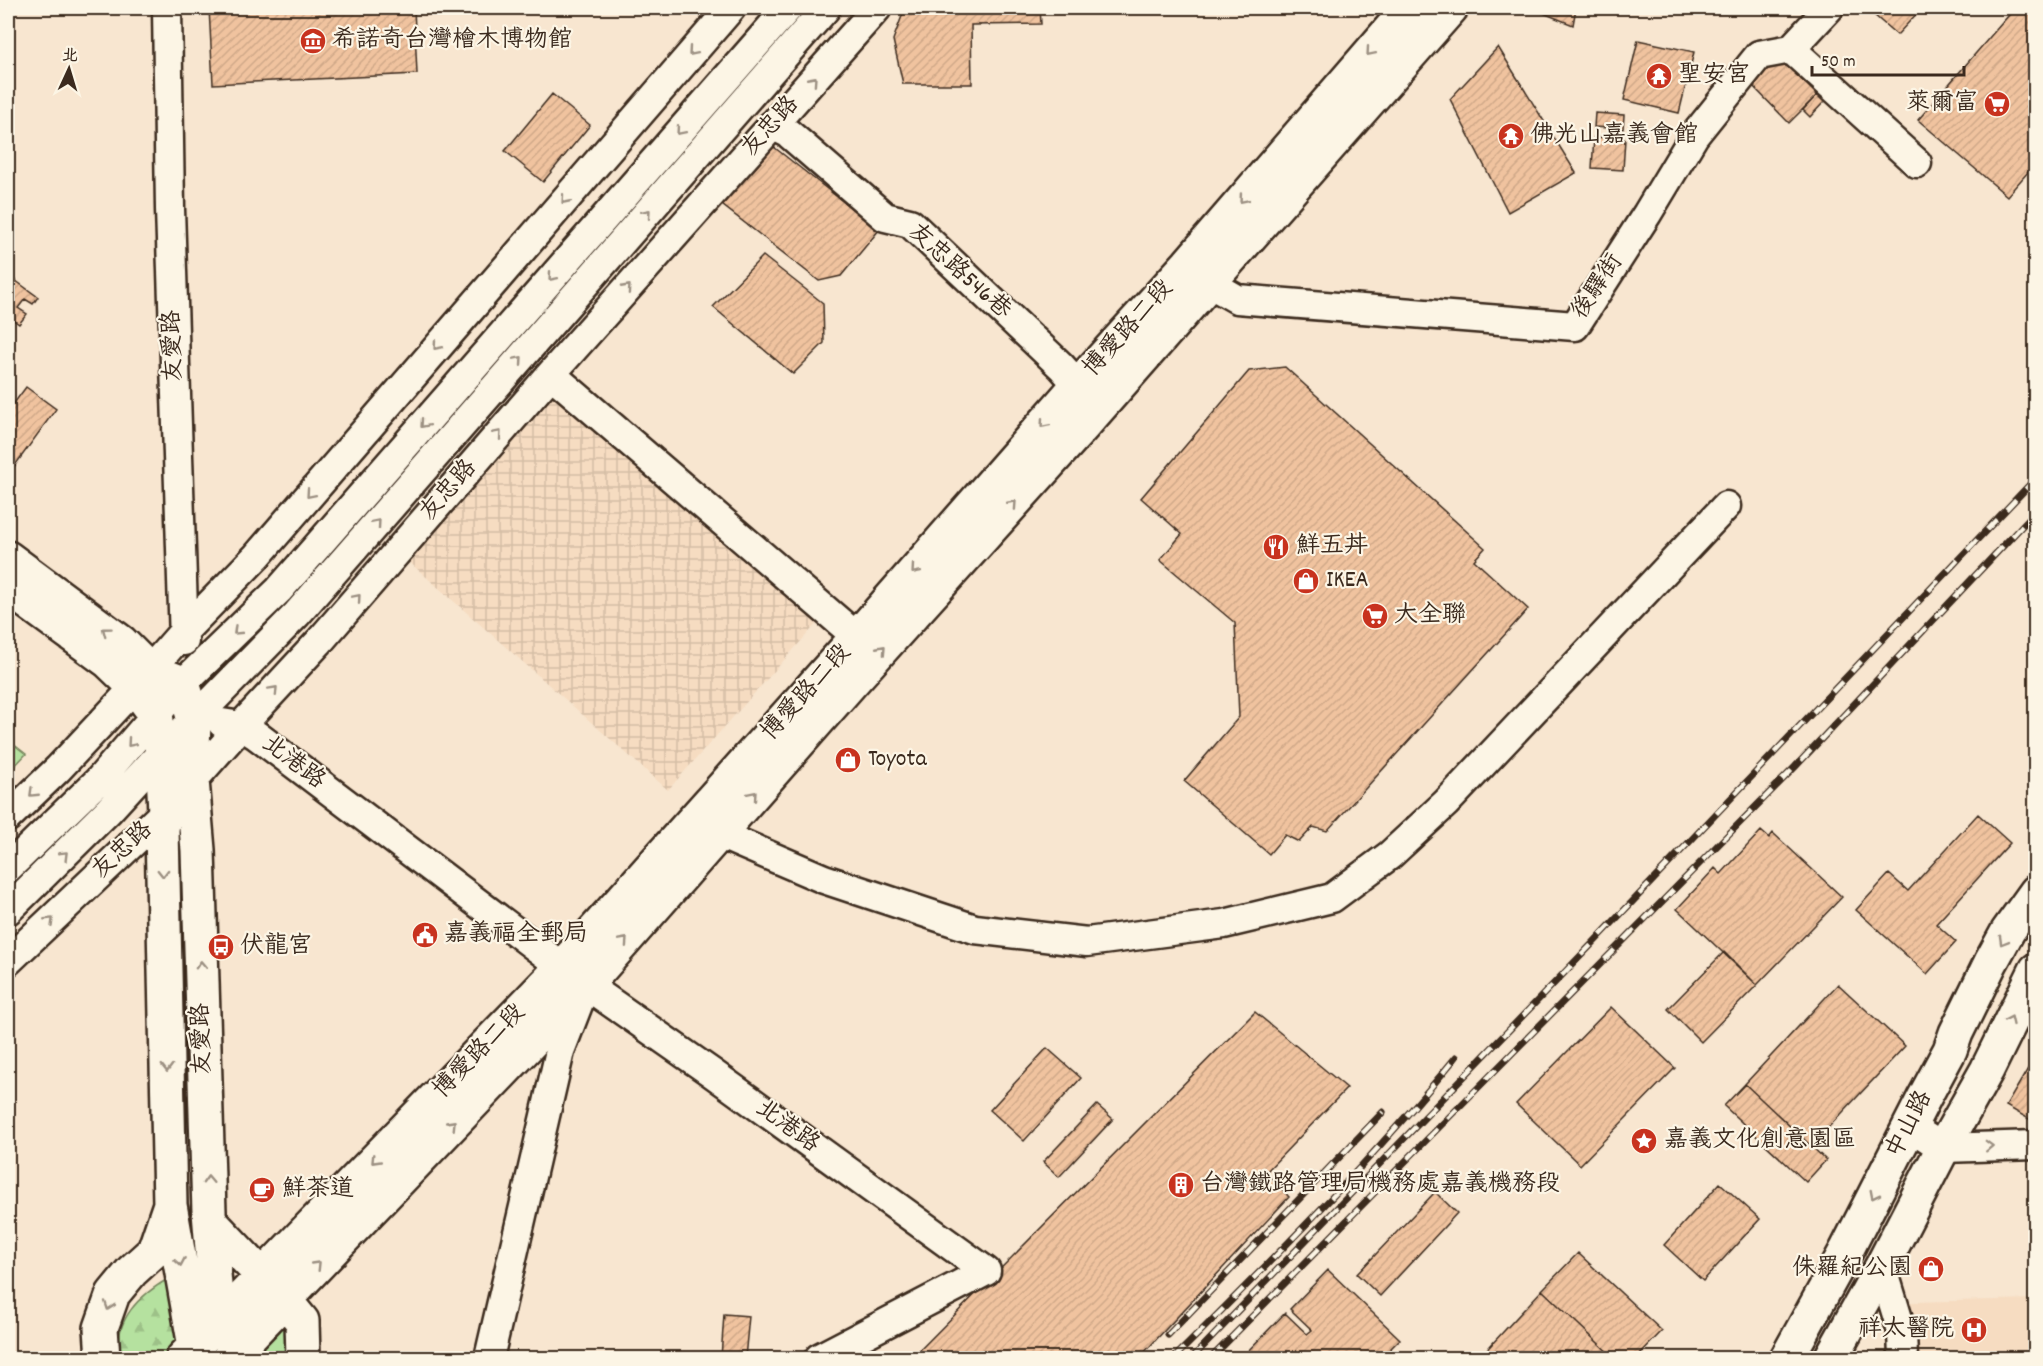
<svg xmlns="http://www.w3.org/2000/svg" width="2043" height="1366" font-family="Dekko,'LXGW WenKai TC',sans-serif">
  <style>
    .built { fill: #f6dcc1 }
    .industrial { fill: url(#industrial-grid) }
    .forest { fill: url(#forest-firs); stroke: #78865e; stroke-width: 1.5 }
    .green { fill: #b5e19f; stroke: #78865e; stroke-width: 1.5 }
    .building { fill: url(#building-hatch); stroke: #3b2a1e; stroke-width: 1.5 }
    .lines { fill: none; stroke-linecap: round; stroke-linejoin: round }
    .minor-casing { stroke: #3b2a1e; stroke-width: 33 }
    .major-casing { stroke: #3b2a1e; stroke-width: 38 }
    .minor { stroke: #fcf5e5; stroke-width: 28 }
    .major { stroke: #fcf5e5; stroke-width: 33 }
    .rail-casing { stroke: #3b2a1e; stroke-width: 7 }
    .rail { stroke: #fcf5e5; stroke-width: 4.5; stroke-dasharray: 14; stroke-linecap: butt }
    .oneway { stroke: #9c9082 }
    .labels { text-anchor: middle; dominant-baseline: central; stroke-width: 4.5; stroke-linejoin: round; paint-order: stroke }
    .poi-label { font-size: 24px; fill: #3b2a1e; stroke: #fcf5e5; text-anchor: start }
    .street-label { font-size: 24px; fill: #3b2a1e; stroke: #fcf5e5 }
  </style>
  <defs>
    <pattern id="industrial-grid" width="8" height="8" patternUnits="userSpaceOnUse" patternTransform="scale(1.5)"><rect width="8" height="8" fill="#f6dcc1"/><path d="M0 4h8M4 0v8" fill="none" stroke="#d4bda5"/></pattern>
    <pattern id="forest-firs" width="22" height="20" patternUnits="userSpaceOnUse" patternTransform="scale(1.5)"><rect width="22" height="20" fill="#b5e19f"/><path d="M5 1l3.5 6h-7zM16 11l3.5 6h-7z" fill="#9dc188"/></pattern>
    <pattern id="building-hatch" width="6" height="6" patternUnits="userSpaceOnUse" patternTransform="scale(1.5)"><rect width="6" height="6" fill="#f0c39f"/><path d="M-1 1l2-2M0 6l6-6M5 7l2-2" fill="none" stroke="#cfa888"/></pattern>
  </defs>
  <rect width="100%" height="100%" fill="#f8e6d0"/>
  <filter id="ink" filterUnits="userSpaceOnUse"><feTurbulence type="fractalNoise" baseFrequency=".0167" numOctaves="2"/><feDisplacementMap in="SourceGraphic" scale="12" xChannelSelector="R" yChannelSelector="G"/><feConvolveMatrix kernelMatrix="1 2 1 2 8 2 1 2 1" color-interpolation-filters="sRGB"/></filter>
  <g filter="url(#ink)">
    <path class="built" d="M2035 1299V1358H1916L1910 1302Z"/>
    <path class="industrial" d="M550 384 819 621 668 790 399 553Z"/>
    <path class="forest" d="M171 1277 177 1345 158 1358H118C115 1318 138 1296 171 1277Z
      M284 1318 297 1358H265L256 1349Z"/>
    <path class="green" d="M8 740 26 754 8 773Z"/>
    <path class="building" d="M209 8H414L417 74 213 84Z
      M905 8H1040L1041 24 971 25 972 84H903L893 40Z
      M1531 8H1576L1573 25Z
      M1683 8H1725V13L1683 12Z
      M1866 8H1922L1897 35Z
      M2015 8H2036V163L2007 196 1918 120Z
      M1638 40 1694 52 1679 113 1624 100Z
      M1498 47 1576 173 1508 212 1450 99Z
      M1778 56 1817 95 1789 123 1750 83Z
      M552 94 590 125 543 182 505 151Z
      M1817 95 1824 102 1810 117 1803 110Z
      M1595 113 1624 115 1623 129 1594 127Z
      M1594 137 1625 139 1623 170 1592 168Z
      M770 144 879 230 841 276 819 281 722 205Z
      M763 256 823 303 824 343 793 374 713 307Z
      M12 278 38 297 33 304 25 299 18 308 27 314 19 324 8 316V285Z
      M1285 367 1485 548 1474 560 1528 609 1327 831 1313 827 1299 842 1285 835 1269 854 1184 781 1239 717 1235 623 1160 560 1182 534 1141 498 1249 371Z
      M26 387 56 409 8 475V403L12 406Z
      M1978 814 2010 843 1936 924 1956 942 1927 974 1856 910 1889 874 1908 891Z
      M1761 831 1769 838 1773 833 1842 897 1757 985 1677 909 1715 868 1721 874Z
      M1724 952 1757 985 1701 1042 1668 1009Z
      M1838 984 1905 1046 1811 1146 1745 1084Z
      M1611 1007 1675 1068 1580 1165 1516 1104Z
      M1255 1012 1347 1088 1266 1172 1289 1197 1139 1358H912Z
      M1047 1048 1081 1078 1024 1141 990 1110Z
      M2036 1055V1123L2006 1106Z
      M1745 1084 1826 1160 1806 1182 1724 1106Z
      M1097 1105 1113 1119 1059 1177 1043 1162Z
      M1720 1183 1760 1219 1703 1281 1664 1245Z
      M1435 1192 1457 1213 1380 1296 1357 1274Z
      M1578 1253 1662 1331 1636 1358H1614L1542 1290Z
      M1328 1270 1400 1339 1381 1358H1241L1285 1313 1307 1334 1312 1330 1290 1309Z
      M1542 1290 1614 1358H1479Z
      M724 1314 749 1316 745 1358H721Z"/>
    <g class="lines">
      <defs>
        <path id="minor" d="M167 8 170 209 184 641
          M1791 49 1917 163
          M772 125 788 133 885 217 910 223 1061 366 1078 385 1081 407
          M1194 269 1209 283 1237 299 1575 326 1647 214 1694 136 1759 55 1791 49 1829 8
          M551 374 857 637
          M222 723 241 726 256 735 586 985 712 1073 986 1271 819 1358
          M8 817 58 769 135 687 184 631 257 556 731 8
          M719 834 824 879 975 929 1087 942 1224 924 1332 898 1390 855 1446 803 1726 506
          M8 868 100 779 183 683 279 590 788 8
          M8 910 108 811 162 752 297 614 826 8
          M8 961 165 812 241 726 319 642 551 374 877 8
          M1909 1126 1943 1148 2036 1145
          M1882 1266 1902 1332 1903 1358
          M489 1358 560 1051 584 989"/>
        <path id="major" d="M8 558 121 642 149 670 183 683 194 720 192 780 198 850 209 1212 218 1322 225 1334
          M8 588 109 662 135 687 156 715 162 752 165 812 162 829 170 1205 195 1347 200 1358
          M211 1222 284 1299 302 1321 303 1358
          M103 1358 101 1328 113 1294 132 1271 154 1251 169 1207
          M183 1358 562 967 857 637 1078 385 1188 264 1409 8
          M229 1358 586 985 852 682 1084 425 1451 8
          M1787 1358 1846 1251 1924 1098 1950 1050 1956 1033 1991 962 2008 931 2036 892
          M1831 1358 1882 1266 1943 1148 1987 1070 2036 970"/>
      </defs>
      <use href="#minor" class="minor-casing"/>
      <use href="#major" class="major-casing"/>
      <use href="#minor" class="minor"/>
      <use href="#major" class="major"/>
      <defs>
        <path id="rail" d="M1168 1335 1383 1112
          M1174 1358C1271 1261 1369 1164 1456 1057
          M1192 1358 1594 942 2036 478
          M1211 1358 1795 767 2036 511"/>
      </defs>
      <use href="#rail" class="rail-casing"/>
      <use href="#rail" class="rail"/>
    </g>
    <defs><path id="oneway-chevron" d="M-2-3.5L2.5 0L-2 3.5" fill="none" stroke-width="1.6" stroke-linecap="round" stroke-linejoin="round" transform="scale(1.5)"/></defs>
    <g class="oneway">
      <use href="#oneway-chevron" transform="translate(692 52) rotate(131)"/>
      <use href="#oneway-chevron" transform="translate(1370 52) rotate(131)"/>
      <use href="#oneway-chevron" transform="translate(813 80) rotate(-48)"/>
      <use href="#oneway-chevron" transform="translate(680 131) rotate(131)"/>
      <use href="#oneway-chevron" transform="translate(1243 199) rotate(130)"/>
      <use href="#oneway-chevron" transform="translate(565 200) rotate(131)"/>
      <use href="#oneway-chevron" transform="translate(647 213) rotate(-49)"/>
      <use href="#oneway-chevron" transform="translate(552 277) rotate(131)"/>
      <use href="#oneway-chevron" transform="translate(627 288) rotate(-48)"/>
      <use href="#oneway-chevron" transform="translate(437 346) rotate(131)"/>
      <use href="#oneway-chevron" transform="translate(519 360) rotate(-49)"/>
      <use href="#oneway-chevron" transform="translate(424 424) rotate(131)"/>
      <use href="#oneway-chevron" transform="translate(1044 424) rotate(131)"/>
      <use href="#oneway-chevron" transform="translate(498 434) rotate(-49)"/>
      <use href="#oneway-chevron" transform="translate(310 494) rotate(131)"/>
      <use href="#oneway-chevron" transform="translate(1013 504) rotate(-48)"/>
      <use href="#oneway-chevron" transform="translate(377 523) rotate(-49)"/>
      <use href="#oneway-chevron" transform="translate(915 570) rotate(131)"/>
      <use href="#oneway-chevron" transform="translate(357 598) rotate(-49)"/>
      <use href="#oneway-chevron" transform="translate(106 631) rotate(-143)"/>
      <use href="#oneway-chevron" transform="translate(237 631) rotate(136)"/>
      <use href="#oneway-chevron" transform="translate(882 649) rotate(-48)"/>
      <use href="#oneway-chevron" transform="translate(274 690) rotate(-47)"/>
      <use href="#oneway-chevron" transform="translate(131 743) rotate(131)"/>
      <use href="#oneway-chevron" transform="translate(33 793) rotate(136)"/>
      <use href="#oneway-chevron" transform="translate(753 795) rotate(-49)"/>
      <use href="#oneway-chevron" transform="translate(64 855) rotate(-45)"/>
      <use href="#oneway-chevron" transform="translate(163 873) rotate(89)"/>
      <use href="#oneway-chevron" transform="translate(50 921) rotate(-44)"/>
      <use href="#oneway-chevron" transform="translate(624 941) rotate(-48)"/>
      <use href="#oneway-chevron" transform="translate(2003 941) rotate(120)"/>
      <use href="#oneway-chevron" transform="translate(201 965) rotate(-92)"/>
      <use href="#oneway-chevron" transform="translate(2010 1020) rotate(-65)"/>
      <use href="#oneway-chevron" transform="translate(167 1068) rotate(89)"/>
      <use href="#oneway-chevron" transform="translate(452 1124) rotate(-46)"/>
      <use href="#oneway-chevron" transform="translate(1989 1146) rotate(-2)"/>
      <use href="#oneway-chevron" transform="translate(375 1160) rotate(134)"/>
      <use href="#oneway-chevron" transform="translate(208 1180) rotate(-92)"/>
      <use href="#oneway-chevron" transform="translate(1874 1195) rotate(117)"/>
      <use href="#oneway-chevron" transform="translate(180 1262) rotate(80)"/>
      <use href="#oneway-chevron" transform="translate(317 1265) rotate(-46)"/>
      <use href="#oneway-chevron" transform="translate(109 1306) rotate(109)"/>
    </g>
  </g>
  <defs>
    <symbol id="museum-disc" viewBox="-11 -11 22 22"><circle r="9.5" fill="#c8321e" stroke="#fcf5e5"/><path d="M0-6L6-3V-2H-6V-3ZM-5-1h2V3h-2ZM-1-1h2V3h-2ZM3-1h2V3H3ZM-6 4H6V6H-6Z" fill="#fff"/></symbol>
    <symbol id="temple-disc" viewBox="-11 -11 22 22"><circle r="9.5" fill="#c8321e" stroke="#fcf5e5"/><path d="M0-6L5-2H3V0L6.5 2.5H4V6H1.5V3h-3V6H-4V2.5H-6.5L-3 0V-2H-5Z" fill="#fff"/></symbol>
    <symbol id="supermarket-disc" viewBox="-11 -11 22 22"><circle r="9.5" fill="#c8321e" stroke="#fcf5e5"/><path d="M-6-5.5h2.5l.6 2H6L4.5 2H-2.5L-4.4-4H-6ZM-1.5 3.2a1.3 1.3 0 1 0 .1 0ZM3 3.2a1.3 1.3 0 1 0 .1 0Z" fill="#fff"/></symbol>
    <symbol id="restaurant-disc" viewBox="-11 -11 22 22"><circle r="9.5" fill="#c8321e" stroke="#fcf5e5"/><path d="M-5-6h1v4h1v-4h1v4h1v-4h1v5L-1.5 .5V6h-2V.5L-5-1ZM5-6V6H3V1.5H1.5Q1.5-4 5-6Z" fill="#fff"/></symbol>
    <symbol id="shop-disc" viewBox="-11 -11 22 22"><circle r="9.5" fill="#c8321e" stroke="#fcf5e5"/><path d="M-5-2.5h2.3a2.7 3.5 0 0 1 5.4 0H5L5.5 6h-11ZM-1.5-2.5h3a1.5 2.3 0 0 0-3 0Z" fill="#fff"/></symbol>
    <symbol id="civic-disc" viewBox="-11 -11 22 22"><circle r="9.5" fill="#c8321e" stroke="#fcf5e5"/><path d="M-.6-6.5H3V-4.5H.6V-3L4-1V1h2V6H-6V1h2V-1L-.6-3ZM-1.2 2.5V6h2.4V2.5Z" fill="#fff"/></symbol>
    <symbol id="bus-disc" viewBox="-11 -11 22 22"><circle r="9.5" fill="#c8321e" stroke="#fcf5e5"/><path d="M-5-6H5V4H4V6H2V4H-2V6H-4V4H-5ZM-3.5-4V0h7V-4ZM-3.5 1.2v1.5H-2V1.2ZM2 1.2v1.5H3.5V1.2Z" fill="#fff"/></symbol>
    <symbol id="sight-disc" viewBox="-11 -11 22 22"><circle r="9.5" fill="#c8321e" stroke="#fcf5e5"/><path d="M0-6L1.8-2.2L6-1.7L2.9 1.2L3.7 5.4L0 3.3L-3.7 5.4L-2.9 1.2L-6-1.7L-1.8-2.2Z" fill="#fff"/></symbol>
    <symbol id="building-disc" viewBox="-11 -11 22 22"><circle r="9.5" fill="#c8321e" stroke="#fcf5e5"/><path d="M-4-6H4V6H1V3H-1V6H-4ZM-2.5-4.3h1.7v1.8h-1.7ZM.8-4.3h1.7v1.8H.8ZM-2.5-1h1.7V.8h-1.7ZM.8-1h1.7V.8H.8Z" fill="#fff"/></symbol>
    <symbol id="cafe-disc" viewBox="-11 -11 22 22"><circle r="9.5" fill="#c8321e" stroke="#fcf5e5"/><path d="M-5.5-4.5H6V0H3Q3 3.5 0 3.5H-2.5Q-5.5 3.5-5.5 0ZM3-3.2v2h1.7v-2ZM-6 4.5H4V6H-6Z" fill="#fff"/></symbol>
    <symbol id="hospital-disc" viewBox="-11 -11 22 22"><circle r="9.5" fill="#c8321e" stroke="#fcf5e5"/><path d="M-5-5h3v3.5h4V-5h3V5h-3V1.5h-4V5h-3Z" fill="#fff"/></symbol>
  </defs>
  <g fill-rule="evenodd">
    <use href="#museum-disc" x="298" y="26" width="30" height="30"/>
    <use href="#temple-disc" x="1644" y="61" width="30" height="30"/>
    <use href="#supermarket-disc" x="1982" y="89" width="30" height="30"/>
    <use href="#temple-disc" x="1496" y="121" width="30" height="30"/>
    <use href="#restaurant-disc" x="1261" y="532" width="30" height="30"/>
    <use href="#shop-disc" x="1291" y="566" width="30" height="30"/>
    <use href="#supermarket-disc" x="1360" y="601" width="30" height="30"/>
    <use href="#shop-disc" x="833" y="745" width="30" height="30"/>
    <use href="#civic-disc" x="410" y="920" width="30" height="30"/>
    <use href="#bus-disc" x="206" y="932" width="30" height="30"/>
    <use href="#sight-disc" x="1629" y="1126" width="30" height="30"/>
    <use href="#building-disc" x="1166" y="1170" width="30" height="30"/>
    <use href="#cafe-disc" x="247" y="1175" width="30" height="30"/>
    <use href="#shop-disc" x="1916" y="1254" width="30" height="30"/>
    <use href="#hospital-disc" x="1959" y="1315" width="30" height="30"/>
  </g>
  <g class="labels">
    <g class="poi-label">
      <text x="332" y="41">希諾奇台灣檜木博物館</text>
      <text x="1678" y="76">聖安宮</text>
      <text x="1978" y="104" text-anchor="end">萊爾富</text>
      <text x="1530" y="136">佛光山嘉義會館</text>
      <text x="1296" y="547">鮮五丼</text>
      <text x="1326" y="581">IKEA</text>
      <text x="1394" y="616">大全聯</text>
      <text x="868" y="760">Toyota</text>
      <text x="444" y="935">嘉義福全郵局</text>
      <text x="240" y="947">伏龍宮</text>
      <text x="1664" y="1141">嘉義文化創意園區</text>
      <text x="1200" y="1185">台灣鐵路管理局機務處嘉義機務段</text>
      <text x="282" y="1190">鮮茶道</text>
      <text x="1912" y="1269" text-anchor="end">侏羅紀公園</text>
      <text x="1954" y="1330" text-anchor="end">祥太醫院</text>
    </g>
    <g class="street-label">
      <text transform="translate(771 127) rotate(-48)">友忠路</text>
      <text transform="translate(959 272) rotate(42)">友忠路546巷</text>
      <text transform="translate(1598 287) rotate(-56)">後驛街</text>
      <text transform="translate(1129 329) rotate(-48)">博愛路二段</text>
      <text transform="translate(174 346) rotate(-92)">友愛路</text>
      <text transform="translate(449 491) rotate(-49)">友忠路</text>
      <text transform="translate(807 693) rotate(-48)">博愛路二段</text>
      <text transform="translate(293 763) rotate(37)">北港路</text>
      <text transform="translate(123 851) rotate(-43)">友忠路</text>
      <text transform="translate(203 1039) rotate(-92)">友愛路</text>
      <text transform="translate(480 1052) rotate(-46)">博愛路二段</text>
      <text transform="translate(1910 1125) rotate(-63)">中山路</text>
      <text transform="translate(787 1127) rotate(36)">北港路</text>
    </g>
  </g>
  <rect width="2043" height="1366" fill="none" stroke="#fcf5e5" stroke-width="30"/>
  <rect x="15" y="15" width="2013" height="1336" fill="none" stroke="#3b2a1e" stroke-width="2" filter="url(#ink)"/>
  <g transform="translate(69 69) rotate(4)" stroke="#fcf5e5" stroke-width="4.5" paint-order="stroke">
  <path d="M0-4.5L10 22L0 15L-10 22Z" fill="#3b2a1e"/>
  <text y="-9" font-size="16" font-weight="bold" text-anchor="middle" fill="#3b2a1e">北</text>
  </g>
  <path d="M1812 66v9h152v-9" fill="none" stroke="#3b2a1e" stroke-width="3"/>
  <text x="1821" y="66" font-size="18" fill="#3b2a1e" stroke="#fcf5e5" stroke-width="4.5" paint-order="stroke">50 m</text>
</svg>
